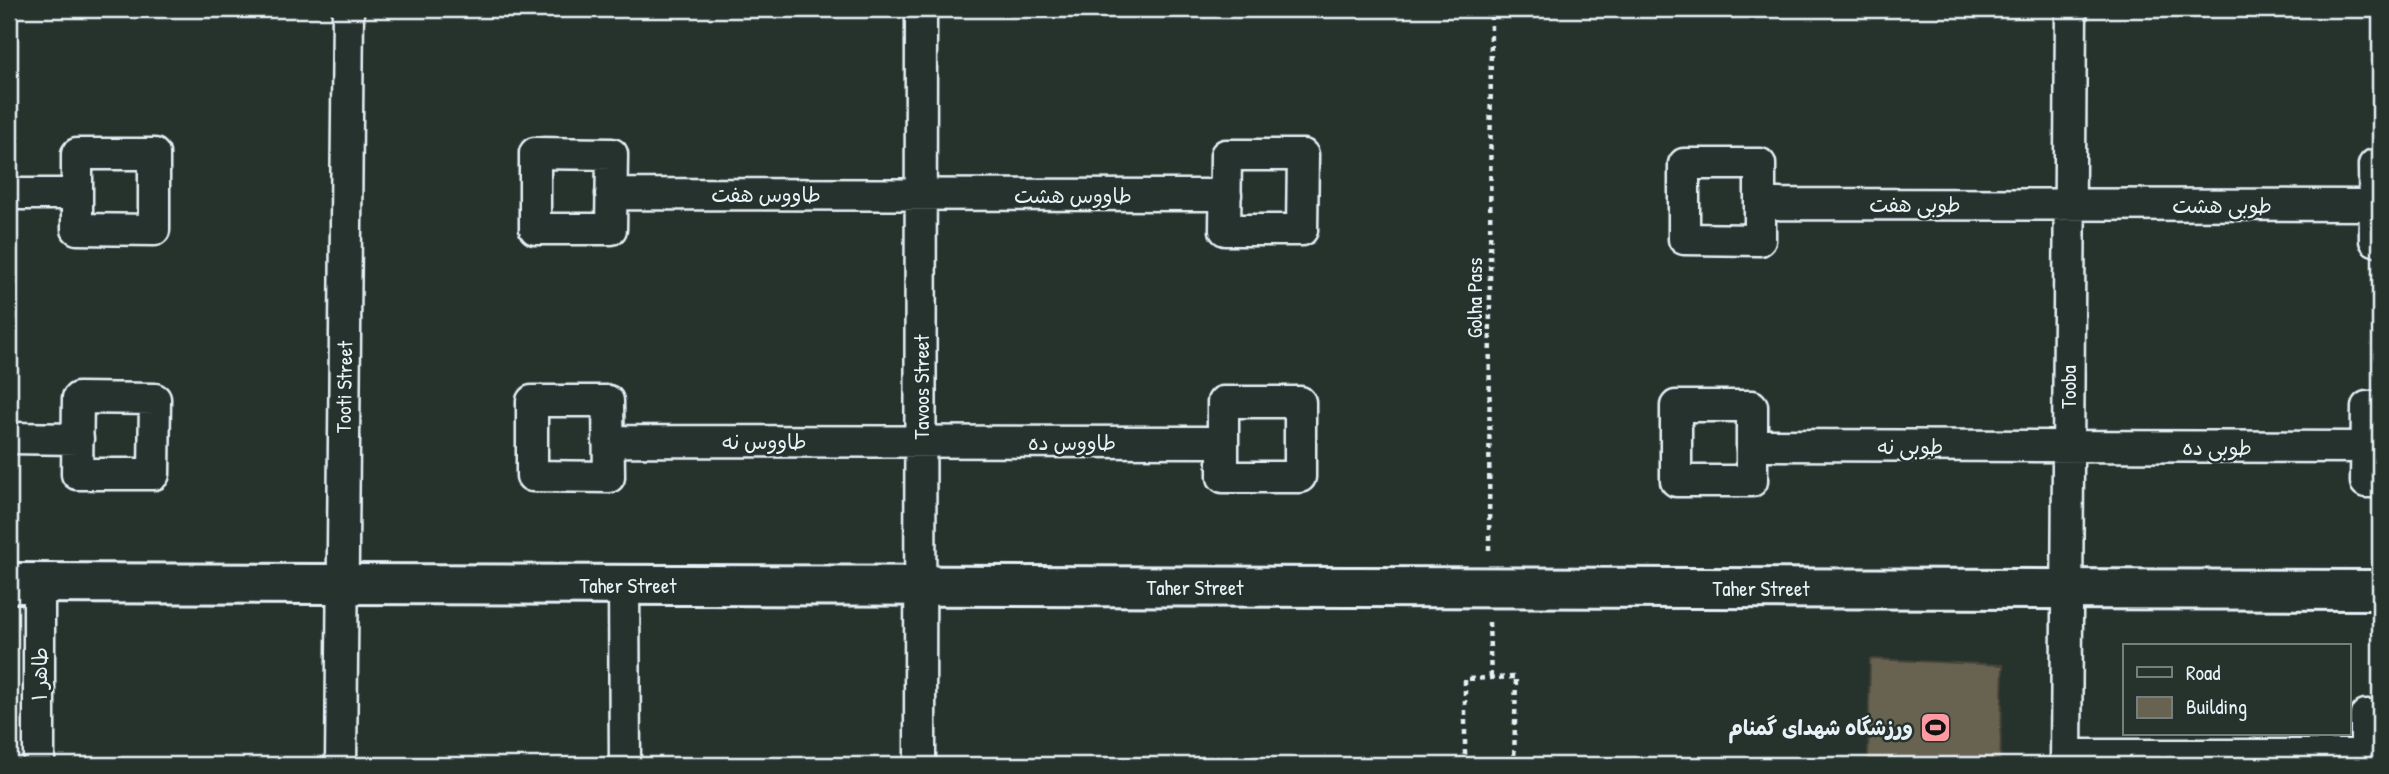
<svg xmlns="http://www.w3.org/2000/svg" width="2389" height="774" font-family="'Patrick Hand','Playpen Sans Arabic',sans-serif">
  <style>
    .building { fill: #686251; stroke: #494539; stroke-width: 2 }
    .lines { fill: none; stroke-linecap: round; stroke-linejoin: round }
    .street-casing { stroke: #e8f1f8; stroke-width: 35 }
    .secondary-casing { stroke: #e8f1f8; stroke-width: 44 }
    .path { stroke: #e8f1f8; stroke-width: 4.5; stroke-dasharray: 5 5; stroke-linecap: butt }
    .street { stroke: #26332d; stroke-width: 30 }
    .secondary { stroke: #26332d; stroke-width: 38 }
    .labels { text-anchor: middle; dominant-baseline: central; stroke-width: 5; stroke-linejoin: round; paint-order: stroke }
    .street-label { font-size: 21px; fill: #e8f1f8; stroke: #26332d }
    .poi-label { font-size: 21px; font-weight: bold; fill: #e8f1f8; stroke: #26332d; text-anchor: end }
  </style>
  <rect width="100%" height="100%" fill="#26332d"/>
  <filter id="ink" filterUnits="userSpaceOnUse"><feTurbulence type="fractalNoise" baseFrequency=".0143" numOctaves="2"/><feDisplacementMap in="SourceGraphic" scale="14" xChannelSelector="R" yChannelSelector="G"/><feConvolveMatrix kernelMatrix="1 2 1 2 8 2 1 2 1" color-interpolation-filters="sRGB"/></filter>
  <g filter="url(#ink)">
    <path class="building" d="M1870 659 2003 665 2000 765H1868Z"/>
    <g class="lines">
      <defs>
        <path id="street" d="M535 153 612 154 611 229H535Z
          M77 154H154V230L77 229Z
          M1226 155H1303L1302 230H1225Z
          M1684 164H1760V240L1684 239Z
          M2380 165H2374L2375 240H2380
          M9 194H77
          M611 194 1226 195
          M1760 204 2374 205
          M78 398 155 399 154 474H77Z
          M532 401H608L609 477 532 476Z
          M1223 402H1300V477H1223Z
          M1676 406H1752V481H1676Z
          M2380 407H2367L2366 482H2380
          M9 438 78 439
          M608 441 1223 442
          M1752 445 2366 447
          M624 585 625 765
          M2066 755H2366
          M39 765V583
          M341 765 348 9
          M920 765 921 9
          M2066 765 2071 9
          M2366 765V715H2380"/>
        <path id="secondary" d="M9 583 2380 590"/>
      </defs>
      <use href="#street" class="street-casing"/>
      <use href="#secondary" class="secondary-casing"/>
      <path class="path" d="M1489 550 1491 9
        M1489 622 1491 679
        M1465 765V679L1516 677 1514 765"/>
      <use href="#street" class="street"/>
      <use href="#secondary" class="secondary"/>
    </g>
  </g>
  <defs>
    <symbol id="stadium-square" viewBox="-11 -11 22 22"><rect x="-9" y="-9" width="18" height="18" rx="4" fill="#ff9aa2" stroke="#26332d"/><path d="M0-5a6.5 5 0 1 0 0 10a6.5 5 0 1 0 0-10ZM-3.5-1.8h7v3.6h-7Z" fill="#111"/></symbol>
  </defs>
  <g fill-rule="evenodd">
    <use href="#stadium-square" x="1918" y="710" width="35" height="35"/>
  </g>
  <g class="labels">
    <g class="street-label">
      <text x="766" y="194">طاووس هفت</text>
      <text x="1073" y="195">طاووس هشت</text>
      <text x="1915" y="204">طوبی هفت</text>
      <text x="2222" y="205">طوبی هشت</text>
      <text transform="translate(1474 298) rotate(-90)">Golha Pass</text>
      <text transform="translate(344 387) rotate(-89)">Tooti Street</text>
      <text transform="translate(921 387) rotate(-90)">Tavoos Street</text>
      <text transform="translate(2068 387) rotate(-90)">Tooba</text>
      <text x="764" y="441">طاووس نه</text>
      <text x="1072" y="442">طاووس ده</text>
      <text x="1910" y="446">طوبی نه</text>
      <text x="2217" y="447">طوبی ده</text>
      <text x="628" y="585">Taher Street</text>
      <text x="1195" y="587">Taher Street</text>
      <text x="1761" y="588">Taher Street</text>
      <text transform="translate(39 674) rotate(-90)">طاهر ۱</text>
    </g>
    <g class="poi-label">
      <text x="1913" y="727">ورزشگاه شهدای گمنام</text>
    </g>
  </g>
  <rect width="2389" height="774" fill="none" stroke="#26332d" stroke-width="35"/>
  <rect x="18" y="18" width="2354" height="739" fill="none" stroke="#e8f1f8" stroke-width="2.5" filter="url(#ink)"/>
  <rect x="2123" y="644" width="228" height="91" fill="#26332d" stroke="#747f7e" stroke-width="2"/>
  <rect x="2137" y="667" width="35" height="10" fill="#26332d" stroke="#747f7e" stroke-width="2"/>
  <text x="2186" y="680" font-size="21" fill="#e8f1f8">Road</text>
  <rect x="2137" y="697" width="35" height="21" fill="#686251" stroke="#747f7e" stroke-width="2"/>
  <text x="2186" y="714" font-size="21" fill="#e8f1f8">Building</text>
</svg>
